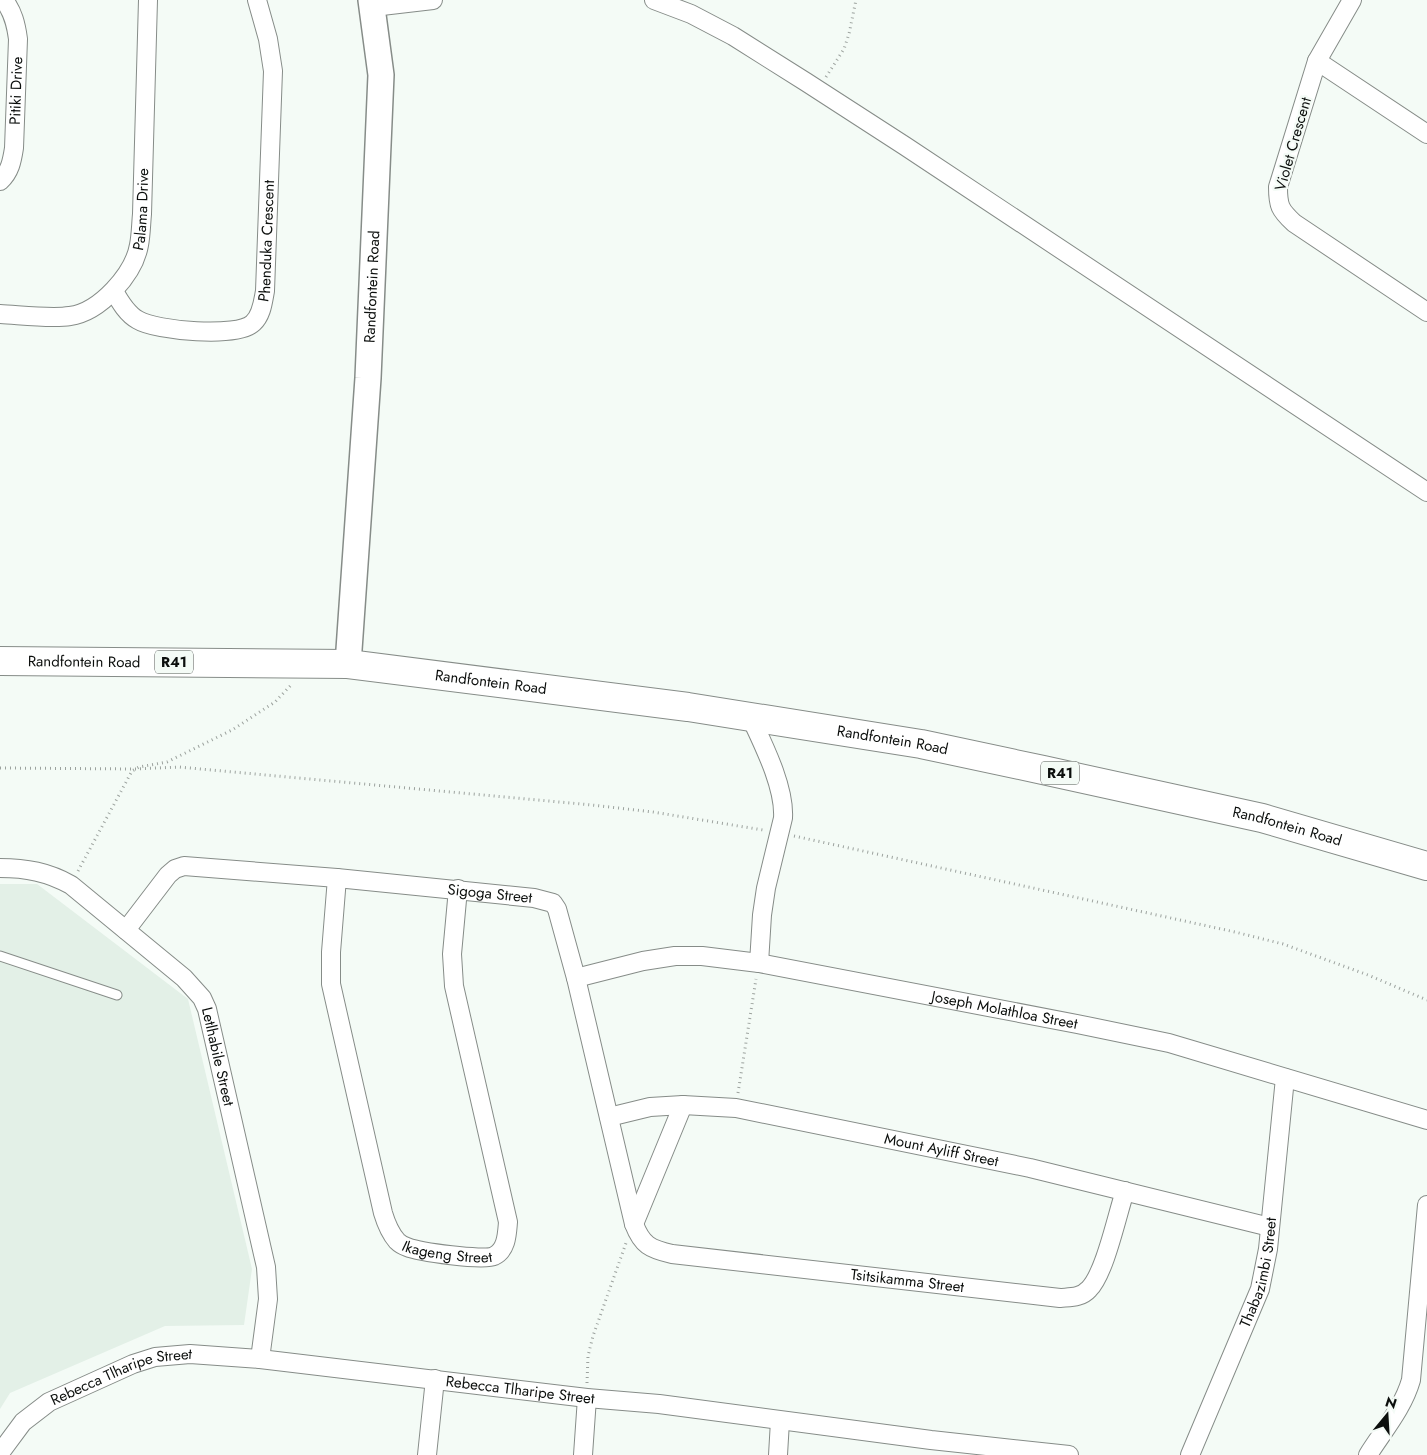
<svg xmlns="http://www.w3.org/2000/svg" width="1427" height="1455" font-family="Jost,sans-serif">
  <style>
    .built { fill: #e3f0e7 }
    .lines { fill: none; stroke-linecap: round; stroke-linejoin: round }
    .lane-casing { stroke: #868c88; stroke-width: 11 }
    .street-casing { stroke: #868c88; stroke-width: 20 }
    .secondary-casing { stroke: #868c88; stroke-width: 28 }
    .primary-casing { stroke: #868c88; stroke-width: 30 }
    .path { stroke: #9ca29e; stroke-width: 3; stroke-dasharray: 1 4; stroke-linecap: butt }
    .lane { stroke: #fff; stroke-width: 9 }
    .street { stroke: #fff; stroke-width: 18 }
    .secondary { stroke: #fff; stroke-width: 25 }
    .primary { stroke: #fff; stroke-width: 28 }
    .labels { text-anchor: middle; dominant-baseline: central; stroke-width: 4.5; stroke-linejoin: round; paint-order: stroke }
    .shield { fill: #f4fbf6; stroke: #525653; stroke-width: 1 }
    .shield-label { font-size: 14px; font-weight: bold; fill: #0c0f0d }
    .street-label { font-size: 15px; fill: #0c0f0d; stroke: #f4fbf6 }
  </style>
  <rect width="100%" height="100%" fill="#f4fbf6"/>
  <path class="built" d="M0 884H37L188 999 252 1269 244 1325 165 1326 10 1393 0 1409Z"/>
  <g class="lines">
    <defs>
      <path id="lane" d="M0 956 117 995"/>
      <g id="street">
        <path d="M654 0 691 14 733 36 806 82 905 146 1427 492"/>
        <path d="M1352 0 1317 61 1278 187C1278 206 1280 210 1294 223L1427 312"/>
        <path d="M373 7 433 0"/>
        <path d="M1317 61 1427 134"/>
        <path id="s1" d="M0 181C10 172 12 161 14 148L18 39C16 24 13 12 4 0"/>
        <path id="s2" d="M114 291C120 302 127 314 138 320 156 331 238 338 253 323 262 315 263 301 265 291L273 71 268 39 257 0"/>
        <path id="s3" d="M0 314C20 315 51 319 70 316 100 312 134 274 139 245 141 235 141 224 142 214L148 0"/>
        <path d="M750 716C763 744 785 787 783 818L766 888 762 915 759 963"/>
        <path id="s4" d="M0 868C26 868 48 872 71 885L184 978 202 998 207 1009 266 1267 268 1299 260 1359"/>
        <path id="s5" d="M337 878 331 952V984L383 1213C386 1223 390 1233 397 1241 399 1243 404 1246 407 1247 419 1252 484 1261 494 1256 507 1250 507 1233 508 1222L454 986 452 954 458 889"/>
        <path id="s6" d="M126 930 168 875 175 869 184 866 337 878 534 898 553 903 557 909 576 978 634 1224C642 1245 650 1249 672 1254L1060 1298C1070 1297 1081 1298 1089 1289 1105 1273 1117 1215 1125 1191"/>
        <path id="s7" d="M576 978 643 961 675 956H702L759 963 1077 1024 1169 1043 1427 1120"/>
        <path id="s8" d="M609 1117 650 1107 683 1105 736 1108 1030 1168 1270 1227"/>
        <path d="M634 1224 683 1105"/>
        <path id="s9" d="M0 1453 23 1422 49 1402 133 1364 155 1357 190 1354 260 1359 587 1398 659 1404 931 1440 1069 1455"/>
        <path d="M427 1455 435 1379"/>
        <path d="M583 1455 587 1398"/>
        <path d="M778 1455 780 1421"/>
        <path id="s10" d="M1190 1455 1260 1289 1268 1249 1285 1078"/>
        <path d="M1368 1455C1383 1431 1403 1408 1411 1380L1427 1205"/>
      </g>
      <g id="secondary">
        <path id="s11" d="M348 664 368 378 381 75 371 0"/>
      </g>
      <g id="primary">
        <path id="s12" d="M0 661 348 664 688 707 921 744 1043 770 1262 818 1427 866"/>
      </g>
    </defs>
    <use href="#lane" class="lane-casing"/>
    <use href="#street" class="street-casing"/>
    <use href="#secondary" class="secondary-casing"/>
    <use href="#primary" class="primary-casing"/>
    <path class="path" d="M826 77 844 49 849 34 856 0
      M0 768 136 769 179 767 592 805 653 812 763 830
      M794 836 1235 932 1283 944 1368 975 1427 1000
      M78 871 132 771 139 767 167 762 232 730 275 702 292 684
      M738 1093 756 979
      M587 1383 588 1356 593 1336 626 1243"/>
    <use href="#lane" class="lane"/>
    <use href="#street" class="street"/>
    <use href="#secondary" class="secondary"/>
    <use href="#primary" class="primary"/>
  </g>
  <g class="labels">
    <g class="shield">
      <rect x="155" y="650.5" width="38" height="23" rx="4"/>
      <rect x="1041" y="761.5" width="38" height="23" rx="4"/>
    </g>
    <g class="shield-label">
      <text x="174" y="662">R41</text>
      <text x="1060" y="773">R41</text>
    </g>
    <g class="street-label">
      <text stroke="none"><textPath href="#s1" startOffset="94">Pitiki Drive</textPath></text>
      <text transform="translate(1293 144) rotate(-74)">Violet Crescent</text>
      <text stroke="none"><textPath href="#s3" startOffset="210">Palama Drive</textPath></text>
      <text stroke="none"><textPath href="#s2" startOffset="241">Phenduka Crescent</textPath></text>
      <text stroke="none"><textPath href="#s11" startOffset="378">Randfontein Road</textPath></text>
      <text stroke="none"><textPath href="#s12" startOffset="84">Randfontein Road</textPath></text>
      <text stroke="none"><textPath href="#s12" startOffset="492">Randfontein Road</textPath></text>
      <text stroke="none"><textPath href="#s12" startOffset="898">Randfontein Road</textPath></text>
      <text stroke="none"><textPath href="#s12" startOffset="1302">Randfontein Road</textPath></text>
      <text stroke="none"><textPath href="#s6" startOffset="395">Sigoga Street</textPath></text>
      <text stroke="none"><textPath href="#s7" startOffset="436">Joseph Molathloa Street</textPath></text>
      <text stroke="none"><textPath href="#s4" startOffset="308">Letlhabile Street</textPath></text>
      <text stroke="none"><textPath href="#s8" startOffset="338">Mount Ayliff Street</textPath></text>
      <text stroke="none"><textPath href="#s5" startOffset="425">Ikageng Street</textPath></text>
      <text stroke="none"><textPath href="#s10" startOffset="196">Thabazimbi Street</textPath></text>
      <text stroke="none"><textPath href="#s6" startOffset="1079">Tsitsikamma Street</textPath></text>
      <text stroke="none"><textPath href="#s9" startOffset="149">Rebecca Tlharipe Street</textPath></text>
      <text stroke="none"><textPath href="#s9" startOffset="554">Rebecca Tlharipe Street</textPath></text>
    </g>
  </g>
  <g transform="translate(1387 1415) rotate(18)" stroke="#f4fbf6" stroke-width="4" paint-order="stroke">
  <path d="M0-4L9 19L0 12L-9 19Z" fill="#0c0f0d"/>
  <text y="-8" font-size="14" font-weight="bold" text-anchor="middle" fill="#0c0f0d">N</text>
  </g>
</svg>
